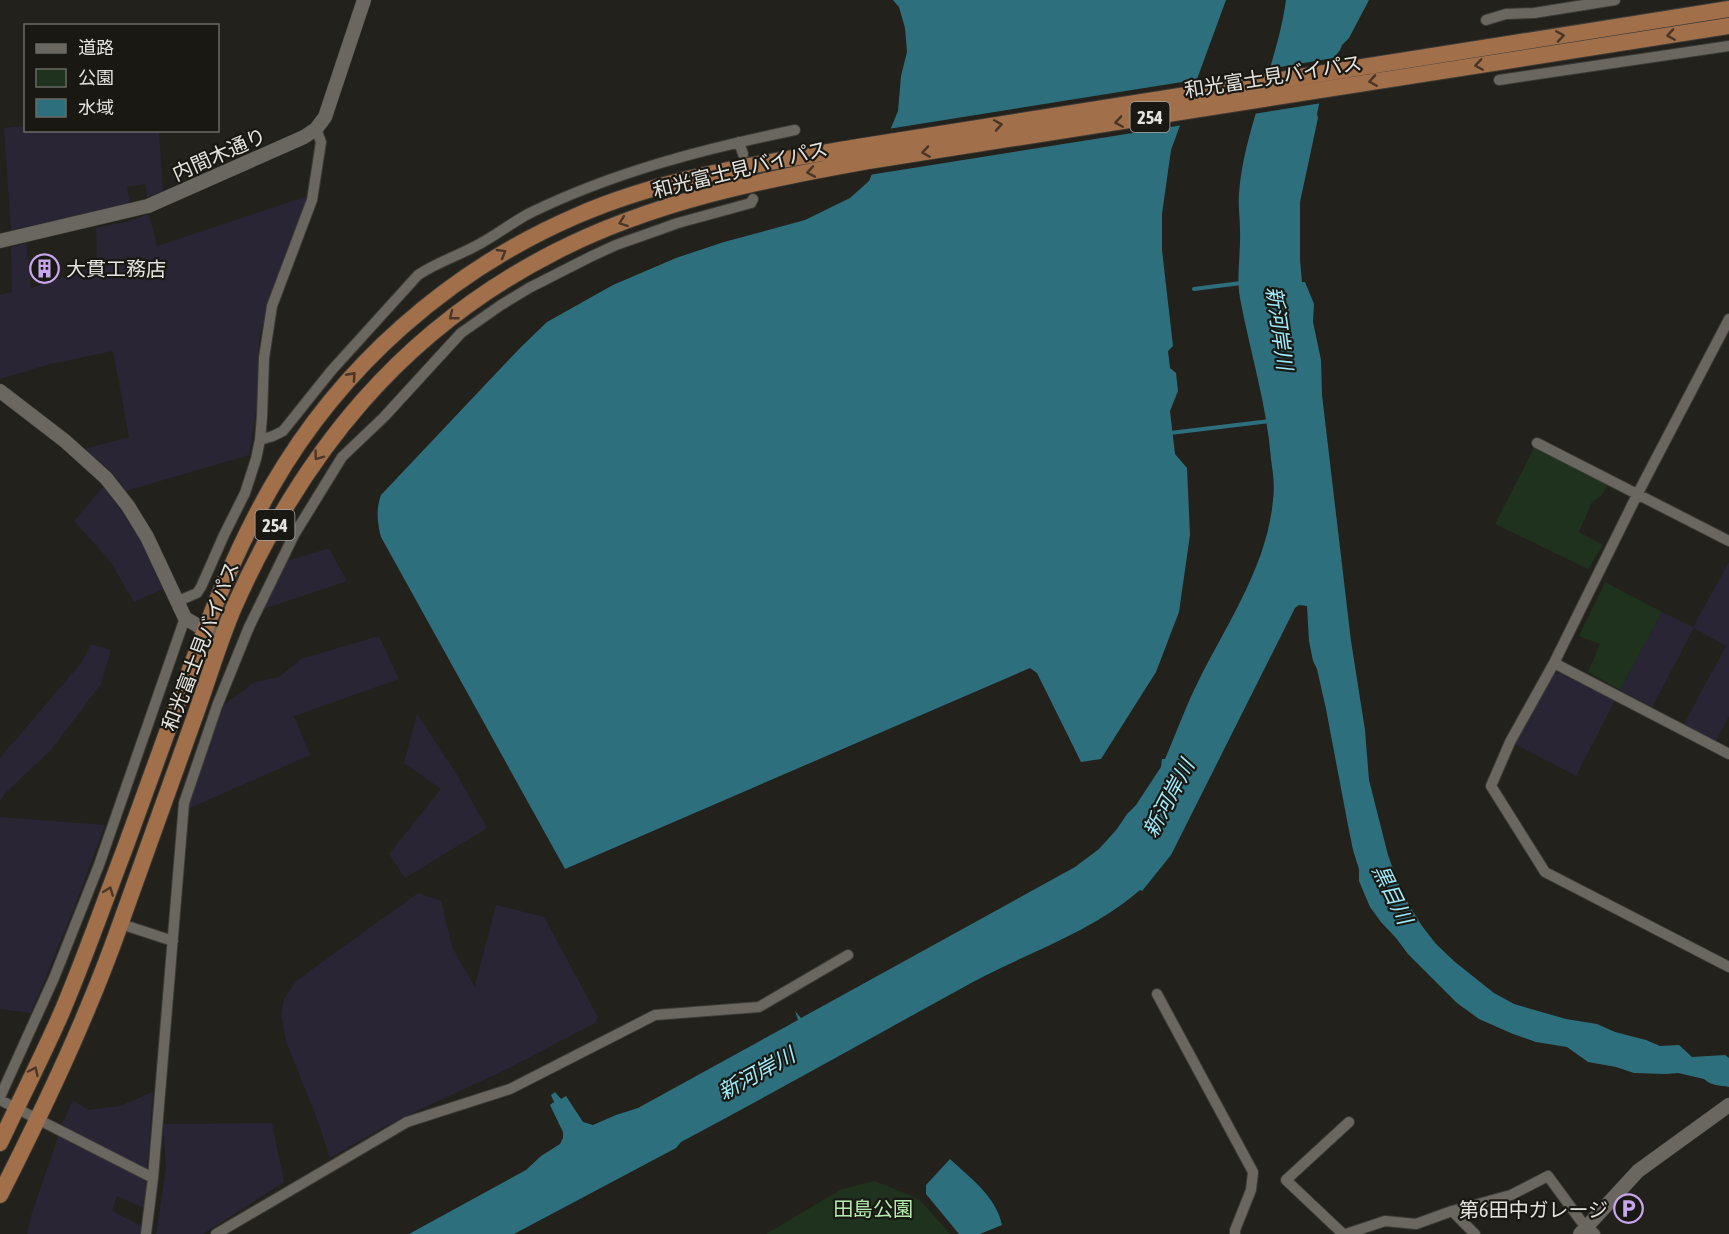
<svg xmlns="http://www.w3.org/2000/svg" width="1729" height="1234" font-family="'Asap Condensed','Noto Sans JP',sans-serif">
  <style>
    .industrial { fill: #2a2535 }
    .green { fill: #1f321e }
    .water { fill: #2e6f7d }
    .pier { fill: #23211b }
    .lines { fill: none; stroke-linecap: round; stroke-linejoin: round }
    .stream { stroke: #2e6f7d; stroke-width: 4 }
    .minor-casing { stroke: #3c3b36; stroke-width: 12 }
    .tertiary-casing { stroke: #3c3b36; stroke-width: 15 }
    .trunk-casing { stroke: #3c3b36; stroke-width: 18 }
    .minor { stroke: #696760; stroke-width: 10 }
    .tertiary { stroke: #696760; stroke-width: 14 }
    .trunk { stroke: #a26f4b; stroke-width: 16 }
    .oneway { stroke: #4a3626 }
    .labels { text-anchor: middle; dominant-baseline: central; stroke-width: 4.5; stroke-linejoin: round; paint-order: stroke }
    .shield { fill: #1a1812; stroke: #a7a6a2; stroke-width: 1.5 }
    .shield-label { font-size: 18px; font-weight: bold; fill: #e4e3df }
    .street-label { font-size: 20px; fill: #e4e3df; stroke: #1a1812 }
    .poi-label { font-size: 20px; fill: #e4e3df; stroke: #1a1812; text-anchor: start }
    .park-label { font-size: 20px; fill: #b4ecb0; stroke: #1a1812 }
    .water-label { font-size: 21px; font-style: italic; fill: #9fecfe; stroke: #1a1812 }
  </style>
  <rect width="100%" height="100%" fill="#23211b"/>
  <path class="industrial" d="M25 126 26 130 159 131 163 192 147 198 145 184 127 187 130 205 11 230 4 128Z
    M308 196 286 254 259 337 256 412 249 455 126 491 108 469 84 449 129 437 113 351 50 364 0 379V295L12 292 11 247 26 243 31 288 97 266 96 228 129 221 149 214 157 246Z
    M104 486 140 537 163 589 134 602 110 561 74 521Z
    M329 548 347 581 263 609 284 562Z
    M1729 562V716L1716 741 1684 724 1726 646 1694 628 1652 707 1620 690 1662 612 1693 627Z
    M379 636 399 679 294 716 310 755 190 808V798L203 757 224 705 253 683 279 677 301 659Z
    M91 644 111 650 101 684 51 750 7 791 0 801V758L82 662Z
    M1564 672 1615 700 1576 776 1515 744 1551 675Z
    M417 714 457 775 487 828 405 878 389 854 441 789 404 763Z
    M0 817 105 825 74 908 31 1013 0 1009Z
    M418 893 441 901 452 947 476 989V981L496 905 544 917 598 1017 595 1023 507 1069 389 1124 330 1158 319 1124 286 1041 281 1013 284 999 296 981Z
    M153 1092 147 1170 63 1127 62 1124 73 1100 88 1110 120 1106Z
    M272 1123 284 1182 203 1234H156L166 1168 163 1124Z
    M59 1134 146 1179 144 1208 117 1196 112 1211 143 1227 142 1234H27L31 1216Z"/>
  <path class="green" d="M1535 446 1606 483 1607 486 1602 495 1592 502 1579 532 1603 545 1588 569 1495 524Z
    M1605 582 1662 612 1620 690 1588 672 1600 644 1579 636Z
    M875 1181 919 1199 950 1234H766L842 1189Z"/>
  <path class="water" d="M893 0H1226L1171 150 1162 214V250L1173 346 1168 351 1170 368 1176 373 1178 391 1170 411 1175 454 1187 468 1190 535 1179 612 1156 672 1101 759 1081 762 1037 673 1030 668 565 869 381 537C377 522 376 509 381 495L519 349 547 322 613 285 676 258 724 242 805 220 850 198 869 181 898 111 901 76 907 52 905 28 899 7Z
    M1286 0H1369L1349 38 1342 45 1340 50 1332 60 1320 100 1317 114 1318 118 1300 202V260L1302 282H1305L1314 304 1313 322 1321 360 1322 395 1351 641 1365 730 1369 780 1388 855 1398 883 1409 905 1422 926 1436 944 1455 962 1494 993 1514 1004 1566 1019 1597 1024 1615 1032 1646 1040 1660 1046 1679 1045 1692 1057 1725 1055 1729 1058V1087C1720 1085 1711 1086 1704 1079L1678 1073 1666 1074 1634 1073 1616 1067 1588 1062 1567 1047 1536 1042 1513 1034 1479 1019 1457 1003 1408 954 1396 938 1381 922 1370 907 1359 881V869L1353 850 1347 820 1326 709 1317 669 1313 661 1309 641 1307 606 1299 605 1295 608 1171 855 1142 891 1140 890C1092 932 1029 952 973 982 876 1035 779 1090 681 1142L676 1148 514 1234H409L526 1170 541 1156 560 1144 563 1138V1132L550 1105 554 1102 551 1095 555 1092 561 1099 566 1096 583 1122 593 1125 616 1115 638 1108 798 1020 795 1011 801 1018 1075 867 1099 849 1117 829 1127 814 1136 805 1161 767 1162 759H1165C1176 734 1185 708 1197 684 1226 625 1267 567 1273 500 1275 487 1273 473 1271 459 1267 405 1250 352 1240 298 1236 276 1241 253 1240 230 1240 218 1238 206 1239 194 1244 127 1277 66 1286 0Z
    M950 1159C970 1178 996 1196 1002 1225L980 1234H959L926 1194V1185Z"/>
  <path class="pier" d="M1339 57 1335 62 1322 103 1253 114 1268 69Z
    M1201 79 1183 125 869 175 888 129Z"/>
  <g class="lines">
    <path class="stream" d="M1194 289 1241 283
      M1170 433 1270 421"/>
    <defs>
      <path id="minor" d="M1486 20 1506 14 1534 13 1615 0
        M1499 80 1729 46
        M739 142 743 154
        M1729 319 1638 493 1554 663 1510 742 1491 786 1545 872 1729 967
        M260 440 273 436 283 431 331 371 418 275C439 261 461 255 483 242 499 233 513 222 530 213 614 172 703 149 795 130
        M1537 443 1729 541
        M176 602 197 593 201 587 224 535 245 493 256 459 260 440 262 416 264 358 272 306 312 200 321 142 316 129
        M1554 663 1729 754
        M121 924 173 941
        M1157 994 1253 1172 1251 1190 1235 1230V1234
        M0 1097 54 978 99 865 185 618
        M0 1100 153 1178
        M1452 1211 1511 1195 1548 1176 1581 1221 1595 1234
        M146 1234 153 1178 184 803 217 706 249 627 294 535 342 457 384 417 461 333 501 305 529 288 592 256 616 245 678 223 751 203 753 199
        M216 1234 407 1122 510 1089 655 1015 759 1007 848 955
        M1343 1234 1286 1180 1349 1122
        M1346 1234 1385 1221 1416 1224 1452 1211 1475 1234"/>
      <path id="tertiary" d="M0 241 148 206 304 137 316 129 325 117 364 0
        M0 391 65 441 106 478 128 506 147 537 185 618 205 630 223 637
        M1580 1234 1638 1171 1729 1105"/>
      <path id="trunk" d="M0 1143C20 1100 42 1057 61 1014 84 960 104 903 125 848 144 797 162 745 181 694 207 623 234 552 272 486 341 366 449 271 576 216 665 177 763 163 858 147L1729 9
        M0 1195C45 1106 88 1016 121 922 146 853 170 785 195 716 208 680 219 642 234 607 303 452 402 330 555 252 652 202 761 180 868 161L1729 26"/>
    </defs>
    <use href="#minor" class="minor-casing"/>
    <use href="#tertiary" class="tertiary-casing"/>
    <use href="#trunk" class="trunk-casing"/>
    <use href="#minor" class="minor"/>
    <use href="#tertiary" class="tertiary"/>
    <use href="#trunk" class="trunk"/>
  </g>
  <defs><path id="oneway-chevron" d="M-2-3.5L2.5 0L-2 3.5" fill="none" stroke-width="1.6" stroke-linecap="round" stroke-linejoin="round" transform="scale(1.5)"/></defs>
  <g class="oneway">
    <use href="#oneway-chevron" transform="translate(1671 35) rotate(171)"/>
    <use href="#oneway-chevron" transform="translate(1560 36) rotate(-9)"/>
    <use href="#oneway-chevron" transform="translate(1479 65) rotate(171)"/>
    <use href="#oneway-chevron" transform="translate(1373 81) rotate(171)"/>
    <use href="#oneway-chevron" transform="translate(1119 122) rotate(171)"/>
    <use href="#oneway-chevron" transform="translate(998 125) rotate(-9)"/>
    <use href="#oneway-chevron" transform="translate(926 152) rotate(171)"/>
    <use href="#oneway-chevron" transform="translate(811 172) rotate(170)"/>
    <use href="#oneway-chevron" transform="translate(623 222) rotate(159)"/>
    <use href="#oneway-chevron" transform="translate(502 253) rotate(-30)"/>
    <use href="#oneway-chevron" transform="translate(453 316) rotate(142)"/>
    <use href="#oneway-chevron" transform="translate(352 376) rotate(-48)"/>
    <use href="#oneway-chevron" transform="translate(318 456) rotate(126)"/>
    <use href="#oneway-chevron" transform="translate(109 891) rotate(-69)"/>
    <use href="#oneway-chevron" transform="translate(34 1071) rotate(-65)"/>
  </g>
  <defs>
    <symbol id="building-ring" viewBox="-11 -11 22 22"><circle r="9.5" fill="#1a1812" stroke="#c7a6ef" stroke-width="1.5"/><path d="M-4-6H4V6H1V3H-1V6H-4ZM-2.5-4.3h1.7v1.8h-1.7ZM.8-4.3h1.7v1.8H.8ZM-2.5-1h1.7V.8h-1.7ZM.8-1h1.7V.8H.8Z" fill="#c7a6ef"/></symbol>
    <symbol id="parking-ring" viewBox="-11 -11 22 22"><circle r="9.5" fill="#1a1812" stroke="#c7a6ef" stroke-width="1.5"/><path d="M-3.5-5.5H1a3.5 3.5 0 0 1 0 7H-1V5.5H-3.5ZM-1-3.4V-.6H.8a1.4 1.4 0 0 0 0-2.8Z" fill="#c7a6ef"/></symbol>
  </defs>
  <g fill-rule="evenodd">
    <use href="#building-ring" x="28" y="252" width="33" height="33"/>
    <use href="#parking-ring" x="1612" y="1192" width="33" height="33"/>
  </g>
  <g class="labels">
    <g class="shield">
      <rect x="1130.5" y="102" width="39" height="30" rx="4.5"/>
      <rect x="255.5" y="510" width="39" height="30" rx="4.5"/>
    </g>
    <g class="shield-label">
      <text x="1150" y="117">254</text>
      <text x="275" y="525">254</text>
    </g>
    <g class="street-label">
      <text transform="translate(1273 76) rotate(-9)">和光富士見バイパス</text>
      <text transform="translate(219 154) rotate(-24)">内間木通り</text>
      <text transform="translate(740 169) rotate(-14)">和光富士見バイパス</text>
      <text transform="translate(200 646) rotate(-69)">和光富士見バイパス</text>
    </g>
    <g class="poi-label">
      <text x="66" y="268">大貫工務店</text>
      <text x="1608" y="1209" text-anchor="end">第6田中ガレージ</text>
    </g>
    <g class="park-label">
      <text x="873" y="1208">田島公園</text>
    </g>
    <g class="water-label">
      <text transform="translate(1280 328) rotate(82)">新河岸川</text>
      <text transform="translate(1168 798) rotate(-62)">新河岸川</text>
      <text transform="translate(1393 894) rotate(64)">黒目川</text>
      <text transform="translate(756 1073) rotate(-29)">新河岸川</text>
    </g>
  </g>
  <rect x="24" y="24" width="195" height="108" fill="#1a1812" stroke="#6b6964" stroke-width="1.5"/>
  <rect x="36" y="44" width="30" height="9" fill="#696760" stroke="#6b6964" stroke-width="1.5"/>
  <text x="78" y="54" font-size="18" fill="#e4e3df">道路</text>
  <rect x="36" y="69" width="30" height="18" fill="#1f321e" stroke="#6b6964" stroke-width="1.5"/>
  <text x="78" y="84" font-size="18" fill="#e4e3df">公園</text>
  <rect x="36" y="99" width="30" height="18" fill="#2e6f7d" stroke="#6b6964" stroke-width="1.5"/>
  <text x="78" y="114" font-size="18" fill="#e4e3df">水域</text>
</svg>
